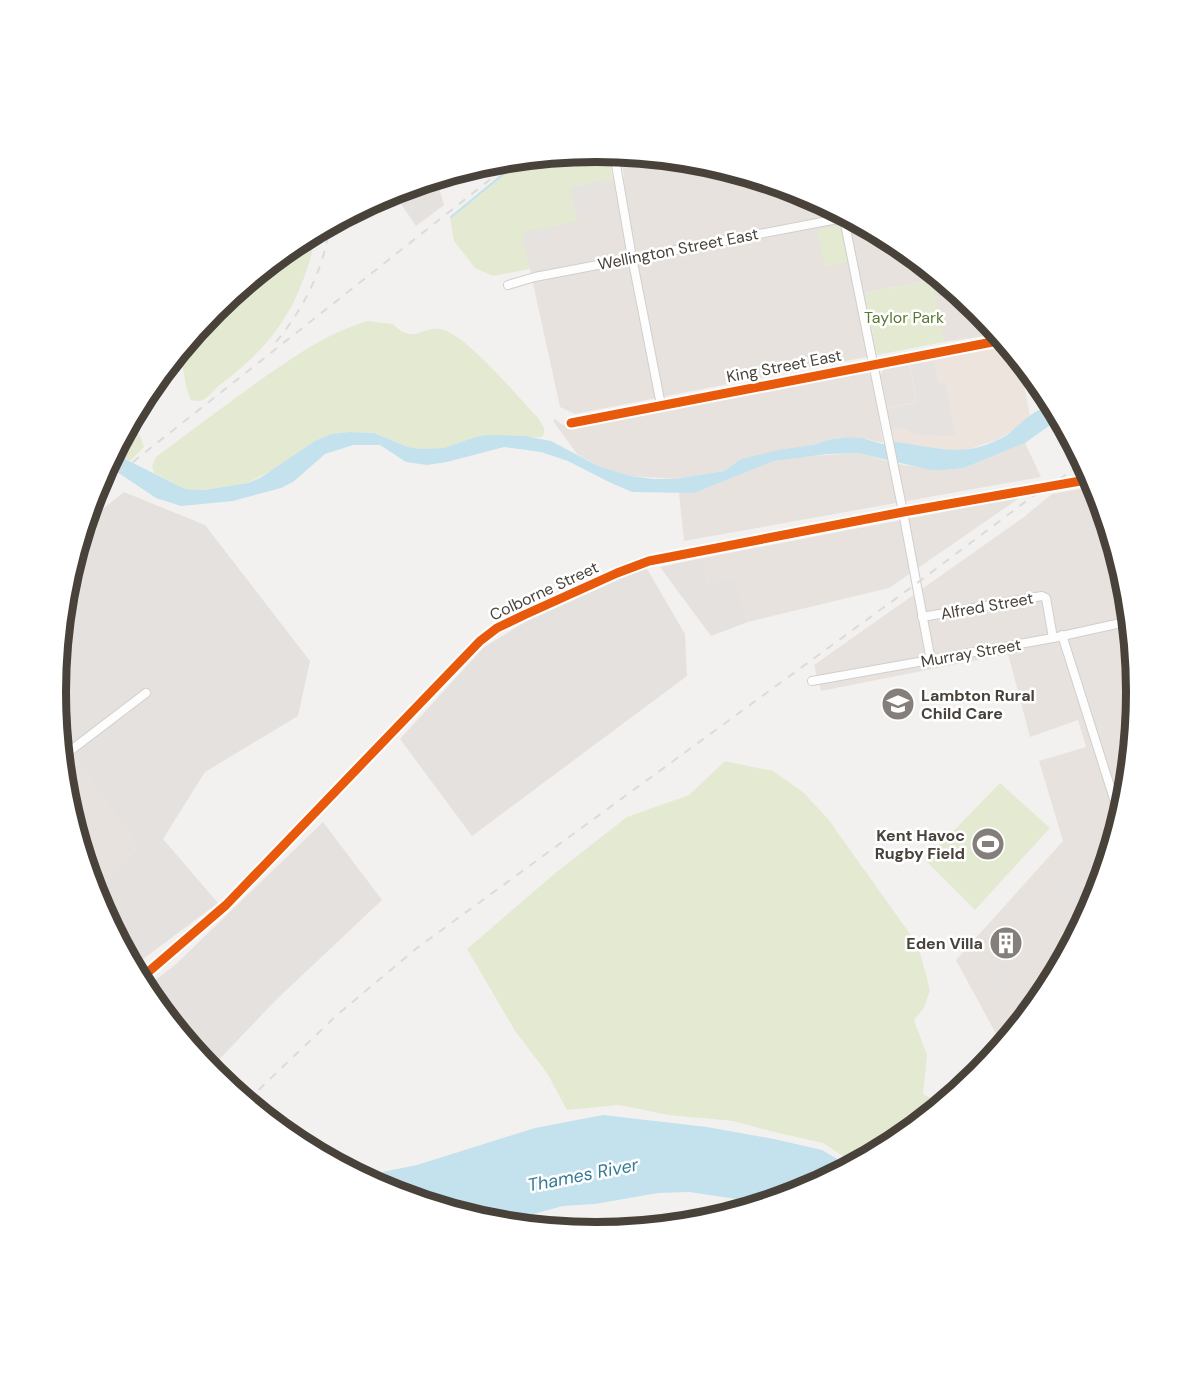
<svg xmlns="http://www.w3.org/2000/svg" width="1192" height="1383" font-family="'DM Sans',sans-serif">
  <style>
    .residential { fill: #e7e2dd }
    .commercial { fill: #ede4dd }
    .industrial { fill: #e5e1df }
    .green { fill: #e4ead2 }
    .parking { fill: #e5e2e0 }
    .water { fill: #c3e2ed }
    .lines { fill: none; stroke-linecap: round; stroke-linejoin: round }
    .stream { stroke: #c3e2ed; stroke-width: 2 }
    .minor-casing { stroke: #d1cfcc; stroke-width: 10 }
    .tertiary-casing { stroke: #d1cfcc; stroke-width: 12 }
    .minor { stroke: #fdfdfd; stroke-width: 8 }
    .tertiary { stroke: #fdfdfd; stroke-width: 9 }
    .rail { stroke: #dbdbdb; stroke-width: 2; stroke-dasharray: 8 8; stroke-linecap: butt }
    .cycleway-casing { stroke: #fff; stroke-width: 13 }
    .cycleway { stroke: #e8590c; stroke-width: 9 }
    .labels { text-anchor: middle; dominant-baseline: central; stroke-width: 5; stroke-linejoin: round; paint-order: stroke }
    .street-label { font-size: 16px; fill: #49423b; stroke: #fff }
    .park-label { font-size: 16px; fill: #567831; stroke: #fff }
    .poi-label { font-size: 16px; font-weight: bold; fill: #49423b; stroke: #fff; text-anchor: end }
    .water-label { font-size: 18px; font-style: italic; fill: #357a96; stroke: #fff }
    .rim { fill: none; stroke: #49423b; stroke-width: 8 }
  </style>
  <rect width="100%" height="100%" fill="#f3f1ef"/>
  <path class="residential" d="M620 153 702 161 803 192 897 242 978 310 998 334 944 342 931 280 865 293 877 355 575 414 560 407 522 233 571 187 624 177Z
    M909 363 916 401 912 403 885 408 879 376 884 369Z
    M867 372 872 376 883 443 862 438 848 437 827 440 814 445 741 459 724 471 674 479 631 476 598 466 577 454 553 421 555 419 561 424 570 427Z
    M1025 443 1041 477 684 541 679 493H694L774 461 798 457 857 453 903 465 945 470 964 468Z
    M1096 486 1126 586 1136 691 1126 797 1095 899 1045 992 1002 1045 956 960 1063 841 1039 761 1086 747 1078 720 1030 737 1008 654 821 691 814 665 1024 517 1052 494Z
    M1021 497 889 588 748 622 735 580 707 584 703 558Z
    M60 737 138 847 95 892 66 797Z"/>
  <path class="commercial" d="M1008 346 1019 359 1030 415 1016 429 996 440 967 450 950 451 893 444 885 408 912 403 916 401 909 363Z"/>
  <path class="industrial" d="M436 178 444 205 416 226 392 191Z
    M124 492 205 525 310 661 298 716 205 772 163 839 218 903 139 962 95 892 138 847 60 737 56 691 66 586 85 523Z
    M703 558 707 584 735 579 748 622 711 636 660 567Z
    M646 567 685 634 687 676 472 836 400 739 483 648 546 609Z
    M323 822 382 900 276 1000 210 1069 145 988 176 964Z"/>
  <path class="green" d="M596 151 608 152 613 179 571 188 578 221 522 233 530 269 493 276 475 268 454 241 450 217 521 158Z
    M840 225 848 262 825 267 817 230Z
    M317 231C303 299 278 342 221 384 210 392 206 405 191 400 183 385 186 369 178 354L214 309 296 242Z
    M932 280 944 342 877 355 865 293Z
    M367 321 393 324C415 347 422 323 444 330 470 339 518 397 539 419 543 426 547 430 542 437L472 438 444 448 420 449 408 447 374 433 349 432 315 441 281 465 248 483 204 490 185 489 154 473 152 466 156 457C191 431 227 404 263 378 299 354 325 334 367 321Z
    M126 429H133L140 436 144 447 130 461 113 453Z
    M725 761 773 771 804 793 828 819 918 945 930 990 924 1008 914 1020 927 1055 923 1094 942 1103 896 1141 854 1163 823 1143 774 1132 733 1121 668 1115 619 1105 567 1110 547 1073 515 1031 467 949 554 874 627 817 689 795Z
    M1000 783 1050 828 975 910 925 860Z"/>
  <path class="parking" d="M613 179 614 187 588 192 585 195 588 213 576 215 571 187Z
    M548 228 549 235 554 240 536 243 533 249 536 267 530 269 522 233Z
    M934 361 938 384 945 383 955 435 946 436 916 434 898 427 891 429 887 409 913 404 917 401 911 365Z
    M1104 512 1114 547 1087 552 1081 516Z
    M1130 630 1136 688 1133 689 1116 633Z
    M1084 876 1092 905 1081 925 1073 899 1052 907 1045 891Z
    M1004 956 1018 968 1001 986 998 983 991 990 980 978Z"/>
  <path class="water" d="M1052 404 1060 418 1025 443 964 468 945 470H931L857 453 828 454 774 461 694 493 632 492 609 482 568 461 541 452 504 447 447 462 427 465 406 462 380 445H353L325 454 293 482 281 488 233 501 181 506 156 498 111 468H105L113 453 185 489 204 490 248 483 260 478 315 441 332 434 350 432 374 433 408 447 420 449 444 448 472 438 487 435 525 436 551 441 598 466 631 476 653 479H674L724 471 741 459 778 450 814 445 827 440 848 437 862 438 882 444H893L895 442C939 447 964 460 1007 435 1015 429 1020 423 1028 417 1035 411 1044 408 1052 404Z
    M603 1115 707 1127 774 1139 822 1150 849 1166 803 1191 760 1204 751 1201 689 1192 658 1193 595 1204 563 1206 501 1223 490 1222 389 1191 362 1176 417 1165 535 1128Z"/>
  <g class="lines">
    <path class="stream" d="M451 217 523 158"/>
    <defs>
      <path id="minor" d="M614 153 631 252 661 405
        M843 214 903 512 931 661
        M508 285 535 277 848 217
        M571 423 1003 340
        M922 617 1042 596 1046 598 1053 638
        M1062 635 1120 818
        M812 681 1053 638 1130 621
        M62 757 146 693"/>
      <path id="tertiary" d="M140 979 226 905 480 641 497 628 524 615 617 573 649 561 903 512 1092 479"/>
    </defs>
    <use href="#minor" class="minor-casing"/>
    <use href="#tertiary" class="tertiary-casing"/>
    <use href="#minor" class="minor"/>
    <use href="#tertiary" class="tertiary"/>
    <path class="rail" d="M276 342C304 308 324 269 330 224
      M95 492 516 159
      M247 1101 337 1015 417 948 913 586 1033 496 1048 488 1083 462"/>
    <defs>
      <path id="cycleway" d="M571 423 1003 340
        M140 979 226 905 480 641 497 628 524 615 617 573 649 561 903 512 1092 479"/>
    </defs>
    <use href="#cycleway" class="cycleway-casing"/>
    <use href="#cycleway" class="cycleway"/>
  </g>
  <defs>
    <symbol id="school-disc" viewBox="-11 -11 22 22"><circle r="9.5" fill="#847f7a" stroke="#fff"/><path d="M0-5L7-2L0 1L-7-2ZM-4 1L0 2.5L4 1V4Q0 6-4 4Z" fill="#fff"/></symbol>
    <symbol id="stadium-disc" viewBox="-11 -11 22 22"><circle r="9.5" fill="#847f7a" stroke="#fff"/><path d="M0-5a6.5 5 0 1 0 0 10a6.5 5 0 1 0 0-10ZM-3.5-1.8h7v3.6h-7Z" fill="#fff"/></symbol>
    <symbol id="building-disc" viewBox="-11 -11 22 22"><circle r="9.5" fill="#847f7a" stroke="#fff"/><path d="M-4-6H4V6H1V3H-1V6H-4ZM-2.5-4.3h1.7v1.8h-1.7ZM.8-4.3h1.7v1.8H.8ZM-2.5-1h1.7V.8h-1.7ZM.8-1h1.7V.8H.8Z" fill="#fff"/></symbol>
  </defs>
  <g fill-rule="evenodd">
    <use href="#school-disc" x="879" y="685" width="38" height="38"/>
    <use href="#stadium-disc" x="969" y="825" width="38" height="38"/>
    <use href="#building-disc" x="987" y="924" width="38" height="38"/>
  </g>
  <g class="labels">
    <g class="street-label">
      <text transform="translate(678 249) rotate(-11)">Wellington Street East</text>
      <text transform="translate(784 366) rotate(-11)">King Street East</text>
      <text transform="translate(544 591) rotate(-25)">Colborne Street</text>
      <text transform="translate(987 606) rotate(-10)">Alfred Street</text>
      <text transform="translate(971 653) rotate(-10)">Murray Street</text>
    </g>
    <g class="park-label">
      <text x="904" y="317">Taylor Park</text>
    </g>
    <g class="poi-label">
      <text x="921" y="695" text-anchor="start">Lambton Rural<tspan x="921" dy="18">Child Care</tspan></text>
      <text x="965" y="835">Kent Havoc<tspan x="965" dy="18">Rugby Field</tspan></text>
      <text x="983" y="943">Eden Villa</text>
    </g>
    <g class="water-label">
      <text transform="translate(583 1175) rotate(-11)">Thames River</text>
    </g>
  </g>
  <path d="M0 0H1192V1383H0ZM66 692a530 530 0 1 1 1060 0a530 530 0 1 1-1060 0Z" fill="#fff" fill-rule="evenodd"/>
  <path class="rim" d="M66 692a530 530 0 1 1 1060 0a530 530 0 1 1-1060 0Z"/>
</svg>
